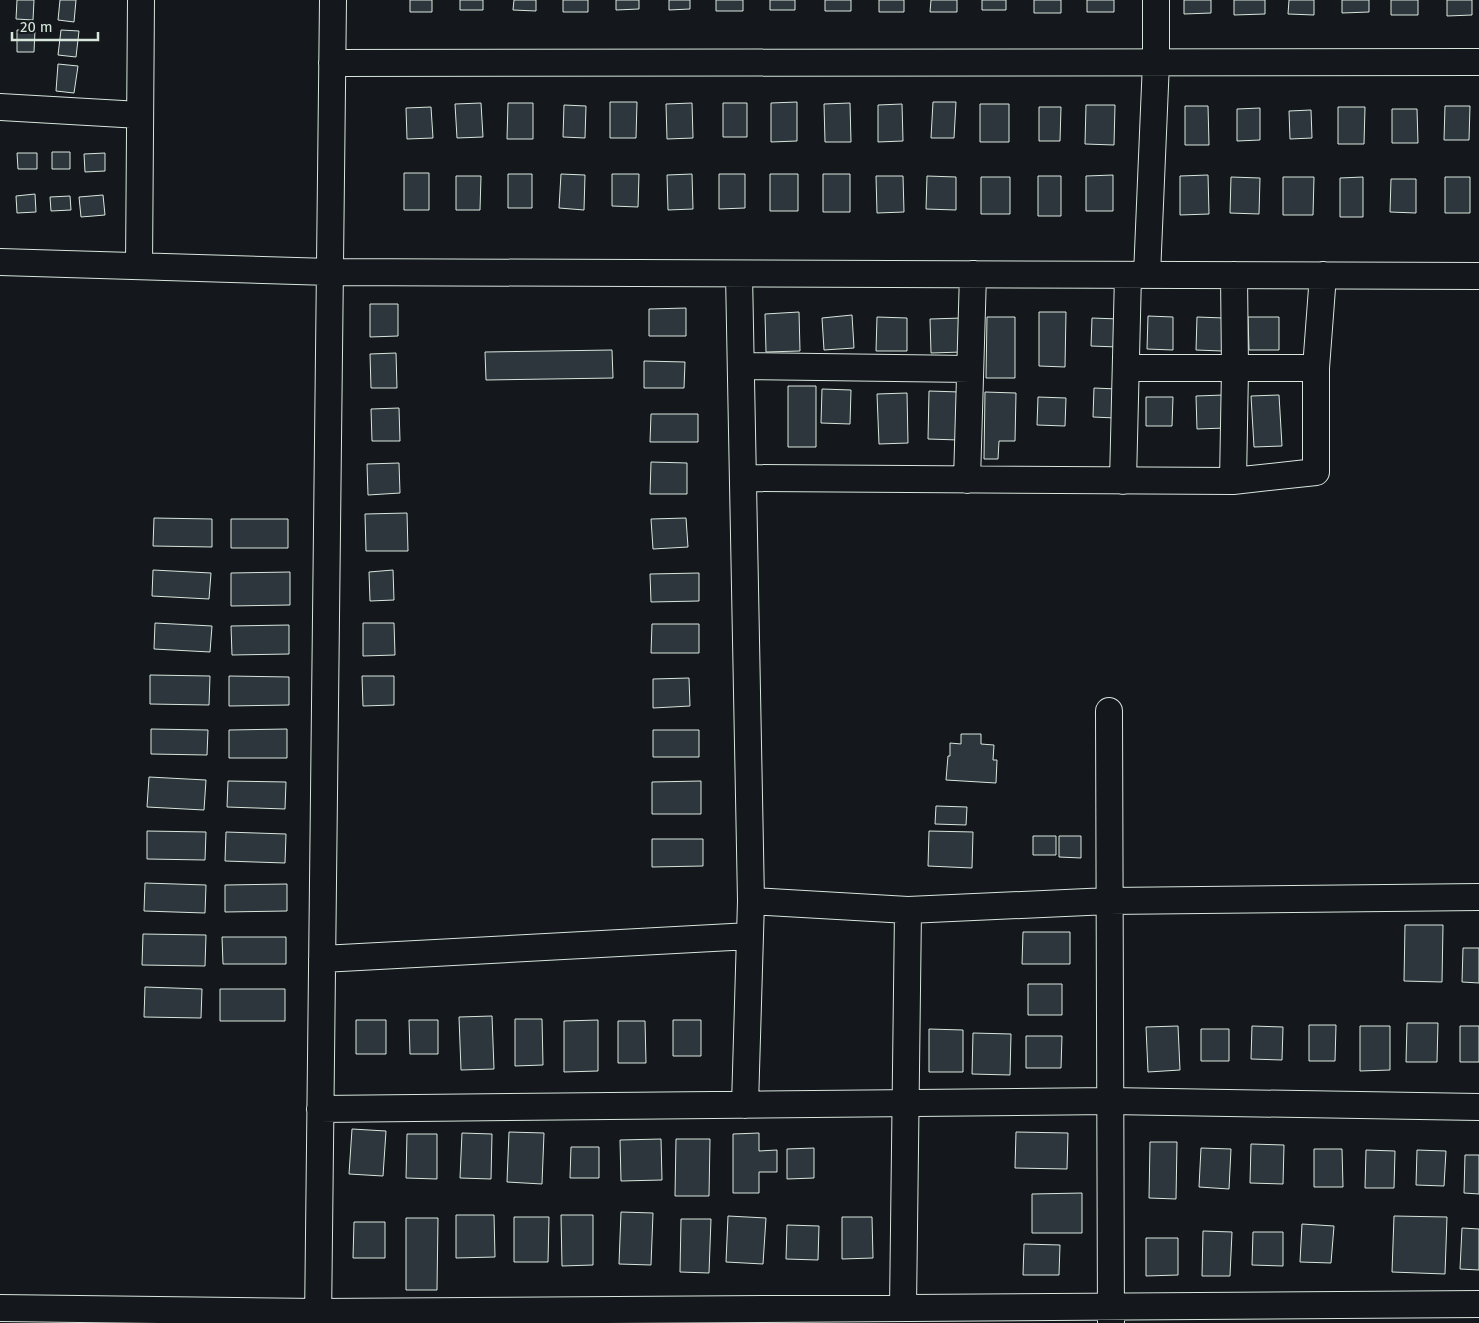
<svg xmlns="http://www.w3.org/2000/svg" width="1479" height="1323" font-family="'Fira Sans',sans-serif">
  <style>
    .building { fill: #2c363c; stroke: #d8e6dc }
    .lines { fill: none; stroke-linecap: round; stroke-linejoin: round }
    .minor-casing { stroke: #d8e6dc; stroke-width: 28 }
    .minor { stroke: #14181c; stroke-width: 26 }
  </style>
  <rect width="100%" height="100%" fill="#14181c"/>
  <path class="building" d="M17 0H34L33 20 16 19Z
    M60 0H76L74 22 58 20Z
    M410 0H432V12H410Z
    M460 0H483V10H460Z
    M514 0H536V11L513 10Z
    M563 0H588V12H563Z
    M616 0H639V9L616 10Z
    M669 0H690V9L669 10Z
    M716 0H743V11H716Z
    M770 0H795V10H770Z
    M825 0H851V11H825Z
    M879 0H904V12H879Z
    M931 0H957V12H930Z
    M982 0H1006V10H982Z
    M1034 0H1061V13H1034Z
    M1087 0H1114V12H1087Z
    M1184 0H1211V13L1184 14Z
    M1234 0H1265V14L1234 15Z
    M1289 0H1314V15L1288 14Z
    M1342 0H1369V12L1342 13Z
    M1391 0H1418V15H1391Z
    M1447 0H1472V15L1447 16Z
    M17 30H35L34 52H17Z
    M61 30 79 31 76 57 58 55Z
    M58 64 78 66 74 93 56 91Z
    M610 102H637L636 138H610Z
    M797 102V141L771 142V103Z
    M933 102H956L954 138H931Z
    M481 103 483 137 457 138 455 104Z
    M508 103H533V139H507Z
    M692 103 693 138 667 139 666 104Z
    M723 103H747V137H723Z
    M850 103 851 142H825L824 104Z
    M902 104 903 141 878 142V105Z
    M980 104H1009V142H980Z
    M564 105 586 106 585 138 563 137Z
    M1086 105H1115L1114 145 1085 144Z
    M1185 106H1208L1209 145H1185Z
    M1445 106H1470L1469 140H1444Z
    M431 107 433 138 407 139 406 108Z
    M1039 107H1061L1060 141H1039Z
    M1338 107H1365L1364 144H1338Z
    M1260 108V140L1237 141V109Z
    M1392 109H1417L1418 143H1392Z
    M1311 110 1312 138 1290 139 1289 111Z
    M52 152H70V169H52Z
    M17 153H37V169H18Z
    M105 153V171L85 172 84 154Z
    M404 173H429V210H404Z
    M508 174H532V208H508Z
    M561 174 585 175 584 210 559 208Z
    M612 174H639L638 207 612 206Z
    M692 174 693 209 668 210 667 175Z
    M719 174H745V208L719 209Z
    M770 174H798V211H770Z
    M823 174H850V212H823Z
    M1113 175V211H1086V176Z
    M1208 175 1209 214 1180 215V176Z
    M456 176H481L480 210H456Z
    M876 176H903L904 212 877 213Z
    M927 176 956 177V210L926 209Z
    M1038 176H1061V216H1038Z
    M981 177H1010V214H981Z
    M1231 177 1260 178 1259 214 1230 213Z
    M1283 177H1314L1313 215H1283Z
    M1363 177V217H1340V178Z
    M1445 177H1470V213H1445Z
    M1391 179H1416V213L1390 212Z
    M35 194 36 212 17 213 16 196Z
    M103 195 105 215 81 217 79 197Z
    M70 196 71 210 51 211 50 197Z
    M370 304H398V336L370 337Z
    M686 308V336H649V309Z
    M799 312 800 351 766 352 765 314Z
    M1039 312H1066L1065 367 1039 366Z
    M852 315 854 348 824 350 822 318Z
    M1148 316 1173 317V350L1147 349Z
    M877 317 907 318V351H876Z
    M987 317H1015V378H986Z
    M1197 317 1224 318 1222 351 1196 350Z
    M1248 317H1279V350H1249Z
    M962 318V352L931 353 930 319Z
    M1092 318 1119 319 1118 347 1091 346Z
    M612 350 613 378 486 380 485 352Z
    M396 353 397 388H371L370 354Z
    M644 361 685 362 684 388H644Z
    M788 386H816V447H788Z
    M1094 388 1117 389 1115 418 1093 417Z
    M822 389 851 390 850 424 821 423Z
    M929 391 960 392 959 440 928 439Z
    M985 392 1016 393 1015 441H999L998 459H984Z
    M907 393 908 443 879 444 877 394Z
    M1224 395 1225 428 1197 429 1196 396Z
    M1279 395 1282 446 1254 447 1251 396Z
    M1038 397 1066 398 1065 426 1037 425Z
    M1146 397H1173L1172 426H1146Z
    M399 408 400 441H372L371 409Z
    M651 414H698V442H650Z
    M651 462 687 463V494H650Z
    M399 463 400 493 368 495 367 464Z
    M407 513 408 551H366L365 514Z
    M154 518 212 519V547L153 546Z
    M686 518 688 547 653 549 651 519Z
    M231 519H288V548H231Z
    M153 570 211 573 209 599 152 596Z
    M393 570 394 600 370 601 369 572Z
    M290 572V605L231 606V573Z
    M699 573V601L651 602 650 574Z
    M155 623 212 626 210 652 154 649Z
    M363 623H394L395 655 363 656Z
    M652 624H699V653H651Z
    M289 625V654L232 655 231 626Z
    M150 675 210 676 209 705 150 704Z
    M229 676 289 677V705L229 706Z
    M362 676H394V705L363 706Z
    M689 678 690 706 653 708V679Z
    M151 729 208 730 207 755 151 754Z
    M287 729V758H229V730Z
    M653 730H699V757H653Z
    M961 734H981V744L994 745 993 760H997L996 783 946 780 948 756H950V743L961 744Z
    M149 777 206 780 204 810 147 807Z
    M228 781 286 782 285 809 227 807Z
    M701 781V814H652V782Z
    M936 806 967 807 966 825 935 824Z
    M147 831 206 832 205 860 147 859Z
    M929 831 973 832 972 868 928 866Z
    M226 832 286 834 285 863 225 861Z
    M1033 836H1056V855H1033Z
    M1059 836H1081V858L1059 857Z
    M652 839H703V866L652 867Z
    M145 883 206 885 205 913 144 911Z
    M287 884V911L225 912V885Z
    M1405 925H1443L1442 982 1404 981Z
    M1023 932H1070V964H1022Z
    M143 934 206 935 205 966 142 965Z
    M222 937H286V964H223Z
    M1463 948H1479V983L1462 982Z
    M1028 984H1062V1015H1028Z
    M145 987 202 989 201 1018 144 1017Z
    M220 989H285V1021H220Z
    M492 1016 494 1069 461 1070 459 1017Z
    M515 1019H542L543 1065 515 1066Z
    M356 1020H386V1054H356Z
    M409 1020H438V1054H410Z
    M598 1020V1071L564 1072V1021Z
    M673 1020H701V1056H673Z
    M618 1021H645L646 1063H618Z
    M1407 1023H1438L1437 1062H1406Z
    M1309 1025H1336L1335 1061H1309Z
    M1178 1026 1180 1070 1148 1072 1146 1027Z
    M1252 1026 1283 1027 1282 1060 1251 1059Z
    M1360 1026H1390V1070L1360 1071Z
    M1460 1026H1479V1062H1460Z
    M929 1029 963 1030V1072H929Z
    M1201 1029H1229V1061H1201Z
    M973 1033 1011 1034 1010 1075 972 1074Z
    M1026 1036H1062L1061 1068H1026Z
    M352 1129 386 1131 383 1176 349 1174Z
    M509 1132 544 1133 542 1184 507 1182Z
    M1016 1132 1068 1133 1067 1169 1015 1168Z
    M462 1133 492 1134 491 1179 460 1178Z
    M759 1133V1151L777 1150V1172H759V1193H733V1134Z
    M407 1134H437V1179L406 1178Z
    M661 1139 662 1180 621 1181 620 1140Z
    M676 1139H710L709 1196H675Z
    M1150 1142H1177L1176 1199 1149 1198Z
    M1251 1144 1284 1145 1283 1184 1250 1183Z
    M571 1147H599V1178H570Z
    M814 1148V1178L787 1179V1149Z
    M1201 1148 1231 1149 1229 1189 1199 1187Z
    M1314 1149H1342L1343 1187H1314Z
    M1366 1150 1395 1151 1394 1188H1365Z
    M1417 1150 1446 1151 1444 1186 1416 1185Z
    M1465 1155H1479V1194L1464 1193Z
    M1082 1193V1233H1032V1194Z
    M621 1212 653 1213 651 1265 619 1264Z
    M456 1215H494L495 1257 456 1258Z
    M561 1215H593V1265L562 1266Z
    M728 1216 766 1218 763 1264 726 1262Z
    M1394 1216 1447 1217 1445 1274 1392 1272Z
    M514 1217H549L548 1262H514Z
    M842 1217H872L873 1258 842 1259Z
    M406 1218H438L437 1290H406Z
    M681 1219H711L709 1273 680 1272Z
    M354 1222H385V1258H353Z
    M1302 1224 1334 1226 1331 1263 1300 1262Z
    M787 1225 819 1226 818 1260 786 1259Z
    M1462 1228 1479 1229V1270L1460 1269Z
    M1203 1231 1232 1232 1230 1276H1202Z
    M1253 1232H1283V1266L1252 1265Z
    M1146 1238H1178V1275L1146 1276Z
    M1024 1244 1060 1245 1059 1275H1023Z"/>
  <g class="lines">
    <defs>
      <path id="minor" d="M332 63 1479 62
        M0 107 140 115
        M0 262 330 272 1479 276
        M139 266 141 0
        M739 274 751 901 745 1105
        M1147 275 1156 62V0
        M741 366 970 369
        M1126 368H1316
        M743 478 1233 481 1316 472V368L1323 275
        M967 480 973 274
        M1123 481 1128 275
        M1233 481 1235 369 1234 275
        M1109 711 1111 1323
        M751 901 908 910 1109 901 1479 897
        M322 959 750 936
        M320 1109 1110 1101 1479 1107
        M0 1308 318 1312 1479 1304
        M903 1308 908 910
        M318 1323 333 0"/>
    </defs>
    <use href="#minor" class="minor-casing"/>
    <use href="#minor" class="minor"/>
  </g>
  <path d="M12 32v8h86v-8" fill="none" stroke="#d8e6dc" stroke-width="2.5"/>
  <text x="20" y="32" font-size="15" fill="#d8e6dc" stroke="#14181c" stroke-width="4" paint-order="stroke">20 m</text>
</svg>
